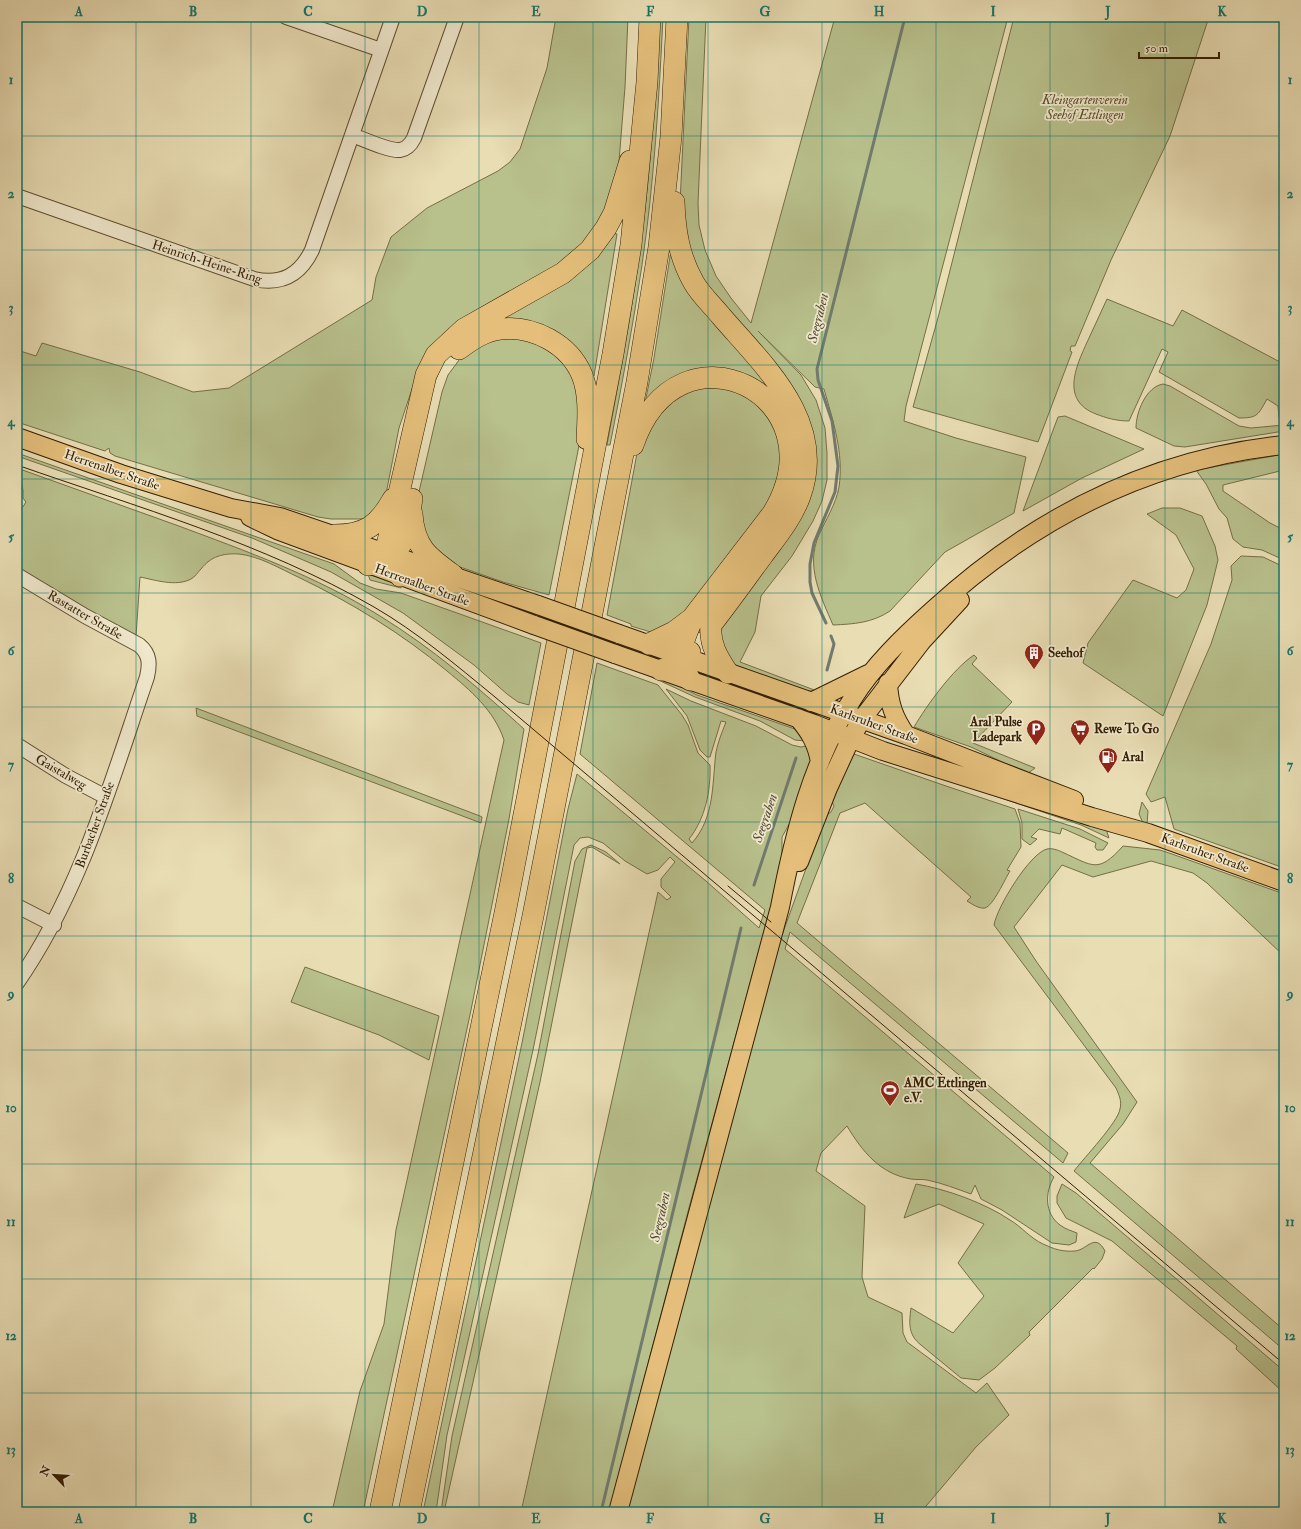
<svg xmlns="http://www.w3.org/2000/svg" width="1301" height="1529" font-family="'IM FELL Double Pica',serif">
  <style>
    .green { fill: #b8c08c; stroke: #766e46 }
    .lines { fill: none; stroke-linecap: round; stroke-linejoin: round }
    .stream { stroke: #717b6e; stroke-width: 3 }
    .minor-casing { stroke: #604d2e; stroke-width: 16 }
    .major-casing { stroke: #331d01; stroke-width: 20 }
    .highway-casing { stroke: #331d01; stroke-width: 22 }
    .minor { stroke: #f1e9ce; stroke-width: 14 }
    .major { stroke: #e4be7a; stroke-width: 18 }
    .highway { stroke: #e4be7a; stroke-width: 21 }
    .tram { stroke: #331d01; stroke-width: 1 }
    .major-bridge-casing { stroke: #331d01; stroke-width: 20; stroke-linecap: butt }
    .major-bridge { stroke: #e4be7a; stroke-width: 18 }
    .grid { fill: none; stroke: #0f766e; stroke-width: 1; stroke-opacity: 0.55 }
    .labels { text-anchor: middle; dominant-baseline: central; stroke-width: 3.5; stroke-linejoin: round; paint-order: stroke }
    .park-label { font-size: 13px; font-style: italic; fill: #5b4e2b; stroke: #f1e9ce }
    .street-label { font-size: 13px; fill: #331d01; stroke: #f1e9ce }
    .poi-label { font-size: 13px; font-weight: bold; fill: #331d01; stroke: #f1e9ce; text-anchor: start }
    .water-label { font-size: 14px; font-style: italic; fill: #524c37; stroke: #f1e9ce }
    .neatline { fill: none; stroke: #0f766e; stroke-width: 1.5 }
    .grid-label { font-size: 13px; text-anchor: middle; font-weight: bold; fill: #0f766e }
  </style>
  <rect width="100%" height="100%" fill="#e9ddb4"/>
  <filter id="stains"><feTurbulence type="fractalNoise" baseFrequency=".005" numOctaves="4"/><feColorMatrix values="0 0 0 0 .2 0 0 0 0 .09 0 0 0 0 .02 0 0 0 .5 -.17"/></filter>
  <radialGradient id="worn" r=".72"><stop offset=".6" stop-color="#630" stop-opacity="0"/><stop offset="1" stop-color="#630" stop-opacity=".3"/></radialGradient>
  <path class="green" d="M556 17H628L625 87 617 186 597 234 548 276 413 386 399 428 385 499 364 519H331L318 517 115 456 110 453 109 448 105 451 17 422V350L36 356 42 343 140 372 193 392 229 388 372 300 376 277 391 237 427 208 498 171 510 162 520 149 547 68Z
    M659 17H663C659 100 654 183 642 265 633 325 622 385 610 445H607C620 375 633 306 642 235 651 163 656 90 659 17Z
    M689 17H706L698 203 699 225 705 250 716 276 731 298 751 323 835 17H1008L906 406 904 421 956 438 1026 457 1014 513 945 552 890 611C872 623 854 624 833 625 821 597 805 566 819 535 826 519 836 504 839 487 844 453 833 421 824 389L815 387 758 331 801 375 816 400 825 428 827 453V480L822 501 813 521 792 556 761 596 755 632 740 662 817 691H808L729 663 716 635 809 438 708 292 679 224Z
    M1014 17H1209L1170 136 1111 260 1075 346H1071L1070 351 1072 352 1038 442 913 407 939 314Z
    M613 233 617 234 594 376 589 375C575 348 552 325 520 324 442 320 432 384 419 444 413 474 406 504 400 533L396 532 430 383C436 368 443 354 456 343 486 315 534 300 569 275 586 264 599 248 613 233Z
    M672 244 684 275 695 294 773 383C821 456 803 496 754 560 735 584 717 608 699 633L696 631 784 511C809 463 797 399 741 379 732 375 722 371 712 371 694 372 674 378 660 389 655 394 651 400 645 403L654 358Z
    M1107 299 1173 326 1182 310 1280 362 1284 357V418H1279L1278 406 1267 399C1258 415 1258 418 1239 418L1159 372 1168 352 1162 349 1129 421C1117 421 1106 418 1096 414 1059 400 1077 364 1089 338 1095 325 1101 312 1107 299Z
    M499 337 519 338 551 349 578 382 583 426 549 595 503 582 443 561 424 543 418 496 442 392 448 375 462 356Z
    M1163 384 1170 386 1239 426 1251 428 1284 425V431L1185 447 1174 446 1136 428C1136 412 1146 387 1163 384Z
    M733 387 768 410 784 457 768 506 678 624 654 633 631 626V624L607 615 638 448 648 425 687 389Z
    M1065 416 1144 449 1082 478 1023 511 1058 417Z
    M17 453 334 564 360 583 376 589 401 593 541 643 529 705 518 702 507 694 474 665 403 613 331 572 252 538 17 456Z
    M1284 454V470L1223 485V491L1270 523 1284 530V560L1262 550 1243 547 1233 539 1227 518 1219 509 1206 484 1196 470Z
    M17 468C70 487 123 506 176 525 246 551 316 576 380 616 432 648 479 688 524 729L509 819 471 1010 363 1512H332L360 1391 384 1324 396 1230 504 740C494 710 470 690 447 671 401 633 352 603 298 577 281 569 259 556 239 554 224 553 211 556 201 569 198 572 195 577 191 579 176 587 155 580 140 577L136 636 104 620 17 569V516L26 502 23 498V490Z
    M1162 508H1180L1202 516 1215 546 1218 560 1207 605 1163 716 1083 663 1088 643 1133 580 1177 598 1186 590 1194 569 1176 535 1147 514Z
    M1241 556 1263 557 1284 567V868L1174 829 1165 797 1151 802 1146 794 1211 644 1232 580 1231 566Z
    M368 574 402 586 401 588 370 580Z
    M974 655 977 658 972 664 1012 702 973 743 1035 768 1027 774 971 747 914 727C927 705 953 669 974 655Z
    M597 663 658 685 682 715 688 725 698 753 710 765C711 791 705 819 689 839L692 843C715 817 712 784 716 752 718 742 722 732 726 722L721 721 710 757H707L700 750 687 716 666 689 691 701 756 726 792 745 801 747 811 745 813 754 792 819 782 837V866L690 1204 609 1512H521L658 892 667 900 671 897 661 887V879L675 862 670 857 658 870 647 874 625 861 603 843 588 837 580 838 574 845 533 1050 447 1435 436 1512H423L522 1043 568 809 577 774 706 881 759 928 765 910 580 754Z
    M643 673 667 680 697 695 795 729 800 732 806 741 795 740 760 721 695 697Z
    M196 708 480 816 482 817 481 823 197 716Z
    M862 751 1106 829 1109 838 1081 825Z
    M854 754 946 786 1015 809 1020 823 1021 847 1007 870 1010 871C1005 879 993 906 985 908 979 909 972 904 967 901L971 897 865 803 840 813 797 923 1068 1153 1063 1163 790 932 785 949 1054 1177C1045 1192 1044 1213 1060 1225 1065 1229 1072 1231 1077 1233L1076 1242 1069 1245 1052 1243 1002 1210 981 1199 975 1185 971 1194C957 1189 942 1183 927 1180 922 1179 916 1180 911 1179 880 1174 862 1151 847 1126L821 1153 816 1171 865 1206 862 1277 868 1297 902 1313 903 1333 907 1342 976 1393 987 1383 1009 1415 976 1447 921 1512H625L777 949 825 816 831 812 834 806 831 800Z
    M1142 802 1148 811 1147 825 1143 823 1139 814Z
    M1018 809 1080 829 1108 843 1103 850H1097L1095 847 1096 843 1062 828 1060 834 1039 829 1031 837 1037 839 1030 845 1022 839V823Z
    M591 845 606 852 620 864 592 847 587 848 540 1082 444 1512H441L452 1436 538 1054 575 861 582 849Z
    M1123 846 1160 850 1172 854 1284 894V956L1207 883 1193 873 1151 861 1093 877 1062 865 1014 927 1036 961 1137 1102 1123 1124 1090 1163 1284 1330V1350L1074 1171C1084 1158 1118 1122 1120 1109 1122 1101 1119 1095 1116 1088L994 925C997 907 1030 853 1047 849 1052 848 1058 850 1062 852 1093 866 1098 874 1123 846Z
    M305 967 439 1016 429 1060 379 1035 291 1002Z
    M916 1184C946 1189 985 1203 1010 1220 1022 1227 1030 1238 1043 1244 1054 1249 1062 1252 1075 1251 1087 1250 1095 1232 1105 1251L1102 1259 1094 1269 1093 1268 1029 1332 1030 1335 995 1368 979 1380 961 1378 921 1345C908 1335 909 1323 911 1308L953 1333 984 1296 958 1263 984 1224 939 1204 904 1218Z
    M1062 1184 1076 1193 1284 1371V1393L1236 1349 1237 1346 1112 1241 1066 1218 1057 1203V1196Z"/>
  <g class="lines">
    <path class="stream" d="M826 623 812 593 810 582V564L814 543 835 492 838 466 832 421 818 380 817 369 905 17
      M827 670 834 644 831 636
      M754 885 796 758
      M601 1512 741 928"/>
    <defs>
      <path id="minor" d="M286 17 381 50
        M352 135C363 139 389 151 400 150 407 149 411 144 414 138L457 17
        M17 196 254 279C282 285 300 275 312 250L393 17
        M17 575 85 616 139 645C150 654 150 664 147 677 111 782 81 891 17 983
        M17 745 66 776 106 797
        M17 906 54 925"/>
      <path id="major" d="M17 437 121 474 231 508 280 517 538 605
        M250 517 277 530 534 625
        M619 634 906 735 1074 800
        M615 654 814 724 883 751 1092 817 1148 833 1284 882
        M888 683C889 704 894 718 906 735
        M811 702 868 674
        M798 718C810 732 817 744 820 762
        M799 862 828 788 851 738 862 719 922 641 960 600
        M618 1512 780 907C794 835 812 760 853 698 874 665 903 637 932 611 1032 519 1148 459 1284 445"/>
      <path id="highway" d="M674 202C675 231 679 257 694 283 701 295 712 305 721 316 764 366 827 422 800 496 792 518 777 536 763 555 746 578 729 602 711 625 709 644 718 658 728 673
        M459 349C471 340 484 331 500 329 533 325 569 344 582 375 590 395 588 418 587 439
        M633 445C678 313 843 396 773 513L694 616C682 642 676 654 690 680
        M412 514C414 547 428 557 453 575
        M334 535C365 535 378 526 393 499
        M368 565C407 558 406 531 412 499
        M400 576 389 558 387 545 426 375 436 355 464 329 563 273 590 250 606 228 614 213 630 161
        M649 644 674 632 694 617
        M661 670 682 663 690 652
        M380 1512 505 913 613 354 631 245 647 82 650 17
        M409 1512 533 916 637 382 659 247 671 137 677 17"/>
    </defs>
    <use href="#minor" class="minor-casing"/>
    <use href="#major" class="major-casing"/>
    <use href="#highway" class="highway-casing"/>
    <use href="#minor" class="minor"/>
    <use href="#major" class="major"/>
    <use href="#highway" class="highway"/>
    <path class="tram" d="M17 465C137 507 263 543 374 607 417 632 456 665 495 697L1284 1364
      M728 886 771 922"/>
    <defs>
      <path id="major-bridge" d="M538 605 619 634
        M534 625 615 654"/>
    </defs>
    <use href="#major-bridge" class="major-bridge-casing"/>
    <use href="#major-bridge" class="major-bridge"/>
  </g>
  <path class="grid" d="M136 17V1512M251 17V1512M365 17V1512M479 17V1512M593 17V1512M708 17V1512M822 17V1512M936 17V1512M1050 17V1512M1165 17V1512M17 136H1284M17 250H1284M17 365H1284M17 479H1284M17 593H1284M17 707H1284M17 822H1284M17 936H1284M17 1050H1284M17 1164H1284M17 1279H1284M17 1393H1284"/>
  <defs>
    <symbol id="building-pin" viewBox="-11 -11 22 30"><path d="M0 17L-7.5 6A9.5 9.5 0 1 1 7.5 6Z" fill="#8f2418" stroke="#f1e9ce"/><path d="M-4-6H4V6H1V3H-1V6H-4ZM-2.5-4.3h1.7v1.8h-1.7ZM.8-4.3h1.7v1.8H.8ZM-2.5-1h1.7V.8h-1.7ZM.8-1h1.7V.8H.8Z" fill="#fff"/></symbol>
    <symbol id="parking-pin" viewBox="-11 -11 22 30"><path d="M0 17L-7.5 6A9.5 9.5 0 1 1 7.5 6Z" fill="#8f2418" stroke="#f1e9ce"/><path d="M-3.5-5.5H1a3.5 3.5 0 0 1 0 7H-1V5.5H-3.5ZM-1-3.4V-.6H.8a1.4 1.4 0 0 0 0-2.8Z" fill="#fff"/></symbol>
    <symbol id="supermarket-pin" viewBox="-11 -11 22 30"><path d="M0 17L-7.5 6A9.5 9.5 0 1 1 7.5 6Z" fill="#8f2418" stroke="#f1e9ce"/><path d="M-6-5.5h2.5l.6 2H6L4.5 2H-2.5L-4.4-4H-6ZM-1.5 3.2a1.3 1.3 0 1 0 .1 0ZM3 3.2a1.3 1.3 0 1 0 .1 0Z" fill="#fff"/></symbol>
    <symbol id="fuel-pin" viewBox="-11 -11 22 30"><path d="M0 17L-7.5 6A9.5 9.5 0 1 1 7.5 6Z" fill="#8f2418" stroke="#f1e9ce"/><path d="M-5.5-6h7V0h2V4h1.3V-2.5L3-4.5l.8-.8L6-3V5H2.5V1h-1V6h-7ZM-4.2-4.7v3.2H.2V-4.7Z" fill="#fff"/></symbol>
    <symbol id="stadium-pin" viewBox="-11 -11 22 30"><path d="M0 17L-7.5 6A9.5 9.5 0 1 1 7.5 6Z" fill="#8f2418" stroke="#f1e9ce"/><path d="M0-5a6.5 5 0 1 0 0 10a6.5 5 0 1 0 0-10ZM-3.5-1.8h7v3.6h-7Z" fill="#fff"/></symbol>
  </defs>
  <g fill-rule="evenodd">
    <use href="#building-pin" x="1023" y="642" width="22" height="30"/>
    <use href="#parking-pin" x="1025" y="718" width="22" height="30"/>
    <use href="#supermarket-pin" x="1069" y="718" width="22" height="30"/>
    <use href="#fuel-pin" x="1097" y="746" width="22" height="30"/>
    <use href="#stadium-pin" x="879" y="1079" width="22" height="30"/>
  </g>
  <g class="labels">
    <g class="park-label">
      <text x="1085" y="100">Kleingartenverein<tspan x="1085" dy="15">Seehof Ettlingen</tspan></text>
    </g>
    <g class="street-label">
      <text transform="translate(207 262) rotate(18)">Heinrich-Heine-Ring</text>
      <text transform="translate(112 470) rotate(19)">Herrenalber Straße</text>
      <text transform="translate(422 585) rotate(20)">Herrenalber Straße</text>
      <text transform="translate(85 615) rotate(30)">Rastatter Straße</text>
      <text transform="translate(874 724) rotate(20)">Karlsruher Straße</text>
      <text transform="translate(61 772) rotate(30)">Gaistalweg</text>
      <text transform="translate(95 825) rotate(-70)">Burbacher Straße</text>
      <text transform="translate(1205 853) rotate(20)">Karlsruher Straße</text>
    </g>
    <g class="poi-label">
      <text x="1048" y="653">Seehof</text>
      <text x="1022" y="722" text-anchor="end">Aral Pulse<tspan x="1022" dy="15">Ladepark</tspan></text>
      <text x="1094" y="729">Rewe To Go</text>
      <text x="1122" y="757">Aral</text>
      <text x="904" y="1083">AMC Ettlingen<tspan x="904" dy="15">e.V.</tspan></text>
    </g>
    <g class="water-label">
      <text transform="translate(818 318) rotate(-76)">Seegraben</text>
      <text transform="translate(765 818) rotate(-71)">Seegraben</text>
      <text transform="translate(660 1217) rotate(-77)">Seegraben</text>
    </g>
  </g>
  <rect width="1301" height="1529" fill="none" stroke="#e9ddb4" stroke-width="44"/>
  <g transform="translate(54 1475) rotate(295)" stroke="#f1e9ce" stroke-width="3" paint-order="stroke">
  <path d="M0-3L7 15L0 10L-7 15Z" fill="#331d01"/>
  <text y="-6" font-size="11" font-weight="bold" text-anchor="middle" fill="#331d01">N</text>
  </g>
  <path d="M1139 52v6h80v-6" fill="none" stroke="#331d01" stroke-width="2"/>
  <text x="1145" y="52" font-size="12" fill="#331d01" stroke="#f1e9ce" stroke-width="3" paint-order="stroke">50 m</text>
  <rect x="22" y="22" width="1257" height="1485" class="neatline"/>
  <g class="grid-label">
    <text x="79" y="16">A</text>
    <text x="193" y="16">B</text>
    <text x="308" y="16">C</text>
    <text x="422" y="16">D</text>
    <text x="536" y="16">E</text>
    <text x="650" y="16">F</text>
    <text x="765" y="16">G</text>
    <text x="879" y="16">H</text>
    <text x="993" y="16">I</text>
    <text x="1108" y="16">J</text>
    <text x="1222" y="16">K</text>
    <text x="11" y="84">1</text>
    <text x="1290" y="84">1</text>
    <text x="11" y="198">2</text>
    <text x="1290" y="198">2</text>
    <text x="11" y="312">3</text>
    <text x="1290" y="312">3</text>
    <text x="11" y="426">4</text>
    <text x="1290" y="426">4</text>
    <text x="11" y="541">5</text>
    <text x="1290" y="541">5</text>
    <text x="11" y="655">6</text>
    <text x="1290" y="655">6</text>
    <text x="11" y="769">7</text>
    <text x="1290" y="769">7</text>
    <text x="11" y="883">8</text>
    <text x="1290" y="883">8</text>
    <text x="11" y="998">9</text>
    <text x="1290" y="998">9</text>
    <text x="11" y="1112">10</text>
    <text x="1290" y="1112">10</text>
    <text x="11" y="1226">11</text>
    <text x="1290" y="1226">11</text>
    <text x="11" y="1340">12</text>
    <text x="1290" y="1340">12</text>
    <text x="11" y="1454">13</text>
    <text x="1290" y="1454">13</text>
    <text x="79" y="1523">A</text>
    <text x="193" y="1523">B</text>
    <text x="308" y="1523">C</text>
    <text x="422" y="1523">D</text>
    <text x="536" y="1523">E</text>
    <text x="650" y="1523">F</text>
    <text x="765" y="1523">G</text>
    <text x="879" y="1523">H</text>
    <text x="993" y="1523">I</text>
    <text x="1108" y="1523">J</text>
    <text x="1222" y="1523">K</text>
  </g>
  <rect width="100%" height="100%" filter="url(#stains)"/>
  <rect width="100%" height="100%" fill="url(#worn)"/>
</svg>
